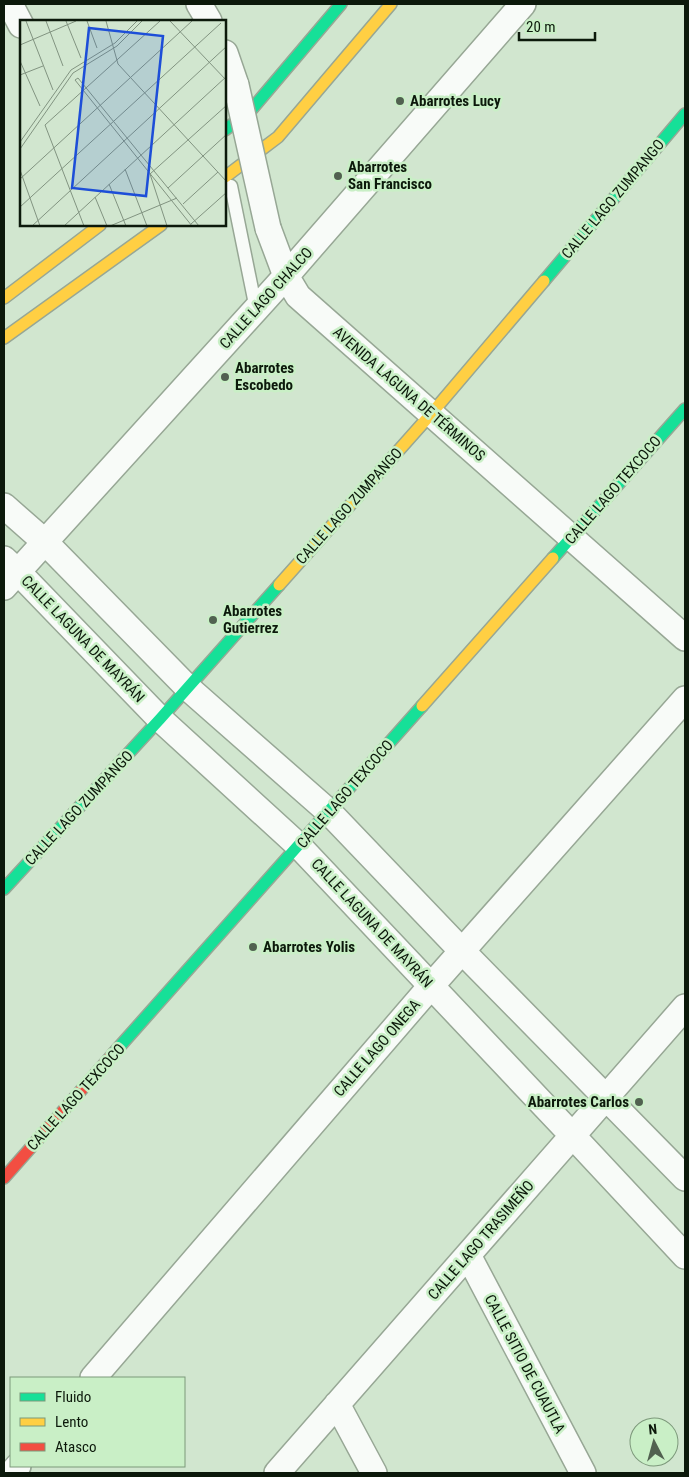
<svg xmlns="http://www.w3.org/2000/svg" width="689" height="1477" font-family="'Roboto Condensed',sans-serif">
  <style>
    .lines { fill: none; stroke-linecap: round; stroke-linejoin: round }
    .lane-casing { stroke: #97a795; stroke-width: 15 }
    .street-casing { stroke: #97a795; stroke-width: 28 }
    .fast-casing { stroke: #97a795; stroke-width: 14 }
    .slow-casing { stroke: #97a795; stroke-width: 14 }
    .jam-casing { stroke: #97a795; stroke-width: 14 }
    .lane { stroke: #f8fbf8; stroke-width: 12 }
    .street { stroke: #f8fbf8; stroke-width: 25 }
    .fast { stroke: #16e098; stroke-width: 11 }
    .slow { stroke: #ffcf43; stroke-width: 11 }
    .jam { stroke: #f24e42; stroke-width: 11 }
    .street-bridge-casing { stroke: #97a795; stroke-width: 28; stroke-linecap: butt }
    .street-bridge { stroke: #f8fbf8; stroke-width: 25 }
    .poi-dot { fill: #516150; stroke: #c9efc6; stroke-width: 2 }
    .labels { text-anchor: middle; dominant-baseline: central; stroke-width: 5; stroke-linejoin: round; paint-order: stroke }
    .poi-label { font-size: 15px; font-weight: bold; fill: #0c190b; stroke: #c9efc6; text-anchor: start }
    .street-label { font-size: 15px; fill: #0c190b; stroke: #c9efc6 }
    .inset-road { fill: none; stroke: #829481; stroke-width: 1 }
    .view { fill: #1d4ed8; fill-opacity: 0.15; stroke: #1d4ed8; stroke-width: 2.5 }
    .inset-edge { fill: none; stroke: #0c190b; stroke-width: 2.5 }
  </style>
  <rect width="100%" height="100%" fill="#d1e6cf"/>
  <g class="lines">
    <defs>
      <path id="lane" d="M231 186 256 309"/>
      <path id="street" d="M10 4 21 25
        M199 4 209 21
        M225 53 236 85
        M268 228 286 276 298 296 685 638
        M4 506 45 542 188 688 329 812 462 951 685 1178
        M4 559 18 572 160 719 299 846 572 1135 685 1256
        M4 587 286 276 523 4
        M468 1255 583 1473
        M93 1378 431 986 685 699
        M337 1404 374 1473
        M12 1473 18 1466
        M277 1473 685 1007"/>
      <path id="fast" d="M225 130 252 109 341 4
        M544 281 685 114
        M553 558 685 409
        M4 889 160 719 279 585
        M113 1054 422 706"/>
      <path id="slow" d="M225 177 278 137 391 4
        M4 298 100 225
        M4 338 161 225
        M279 585 431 414 544 281
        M422 706 553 558"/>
      <path id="jam" d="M4 1178 113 1054"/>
    </defs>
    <use href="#lane" class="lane-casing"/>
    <use href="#street" class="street-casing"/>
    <use href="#fast" class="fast-casing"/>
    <use href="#slow" class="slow-casing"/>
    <use href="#jam" class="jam-casing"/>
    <use href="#lane" class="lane"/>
    <use href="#street" class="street"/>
    <use href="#fast" class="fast"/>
    <use href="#slow" class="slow"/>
    <use href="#jam" class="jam"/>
    <defs>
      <path id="street-bridge" d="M236 85 268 228"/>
    </defs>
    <use href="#street-bridge" class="street-bridge-casing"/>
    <use href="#street-bridge" class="street-bridge"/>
  </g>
  <g class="poi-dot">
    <circle cx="400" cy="101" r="5"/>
    <circle cx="338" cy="176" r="5"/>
    <circle cx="225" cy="377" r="5"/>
    <circle cx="213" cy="620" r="5"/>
    <circle cx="253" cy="947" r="5"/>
    <circle cx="639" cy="1102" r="5"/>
  </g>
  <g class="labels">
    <g class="poi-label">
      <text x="410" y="101">Abarrotes Lucy</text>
      <text x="348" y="167">Abarrotes<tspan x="348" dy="17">San Francisco</tspan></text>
      <text x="235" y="368">Abarrotes<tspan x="235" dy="17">Escobedo</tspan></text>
      <text x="223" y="611">Abarrotes<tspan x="223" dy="17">Gutierrez</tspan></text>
      <text x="263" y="947">Abarrotes Yolis</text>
      <text x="629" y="1102" text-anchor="end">Abarrotes Carlos</text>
    </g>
    <g class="street-label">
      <text transform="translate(613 199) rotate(-50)">CALLE LAGO ZUMPANGO</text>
      <text transform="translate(266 298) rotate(-48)">CALLE LAGO CHALCO</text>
      <text transform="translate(409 394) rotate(41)">AVENIDA LAGUNA DE TÉRMINOS</text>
      <text transform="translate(613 490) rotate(-49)">CALLE LAGO TEXCOCO</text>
      <text transform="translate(349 506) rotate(-48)">CALLE LAGO ZUMPANGO</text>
      <text transform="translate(83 639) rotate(46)">CALLE LAGUNA DE MAYRÁN</text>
      <text transform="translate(345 794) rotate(-49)">CALLE LAGO TEXCOCO</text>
      <text transform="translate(79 808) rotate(-47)">CALLE LAGO ZUMPANGO</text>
      <text transform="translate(372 923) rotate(47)">CALLE LAGUNA DE MAYRÁN</text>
      <text transform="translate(377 1048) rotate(-49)">CALLE LAGO ONEGA</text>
      <text transform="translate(76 1097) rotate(-48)">CALLE LAGO TEXCOCO</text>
      <text transform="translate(481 1240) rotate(-49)">CALLE LAGO TRASIMEÑO</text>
      <text transform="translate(525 1364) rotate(62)">CALLE SITIO DE CUAUTLA</text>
    </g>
  </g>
  <g transform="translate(20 20)">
    <rect width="206" height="206" fill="#d1e6cf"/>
    <path class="inset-road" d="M6 1 33 70M26 1 43 46M46 1 61 38M67 1 77 28M86 1 98 44 207 162M150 1 207 61M0 25 56 1M0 41 20 86M0 55 23 46M58 58 179 206M58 58 55 60 172 206M0 122 51 50 95 23 117 1M0 129 53 53 97 26 122 1M105 149 127 206M0 150 20 206M0 159 172 1M89 164 106 206M148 168 207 114M75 177 87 206M163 184 198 152M0 187 201 3M171 204 207 172M12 206 207 26M44 206 207 56M64 206 25 105 140 1M90 206 157 178M147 206 130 154 207 85"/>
    <path class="view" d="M69 8 143 16 126 176 52 168Z"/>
    <rect width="206" height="206" class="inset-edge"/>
  </g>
  <rect width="689" height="1477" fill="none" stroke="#0c190b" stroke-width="10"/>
  <rect x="10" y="1377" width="175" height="90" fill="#c9efc6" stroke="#7d997b"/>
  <rect x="20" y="1393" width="25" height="8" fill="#16e098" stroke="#7d997b"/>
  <text x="55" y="1402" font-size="15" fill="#0c190b">Fluido</text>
  <rect x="20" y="1418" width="25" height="8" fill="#ffcf43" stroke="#7d997b"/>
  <text x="55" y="1427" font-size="15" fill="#0c190b">Lento</text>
  <rect x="20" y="1443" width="25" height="8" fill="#f24e42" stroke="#7d997b"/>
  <text x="55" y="1452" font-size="15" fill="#0c190b">Atasco</text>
  <g transform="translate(654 1442) rotate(354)"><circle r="24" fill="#c9efc6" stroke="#7d997b"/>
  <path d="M0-4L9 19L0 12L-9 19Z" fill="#516150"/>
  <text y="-8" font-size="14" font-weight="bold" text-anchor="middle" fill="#0c190b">N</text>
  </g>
  <path d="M519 32v8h76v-8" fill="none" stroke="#0c190b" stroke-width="2.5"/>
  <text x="526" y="32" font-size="15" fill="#0c190b" stroke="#c9efc6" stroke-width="4" paint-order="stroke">20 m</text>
</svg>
